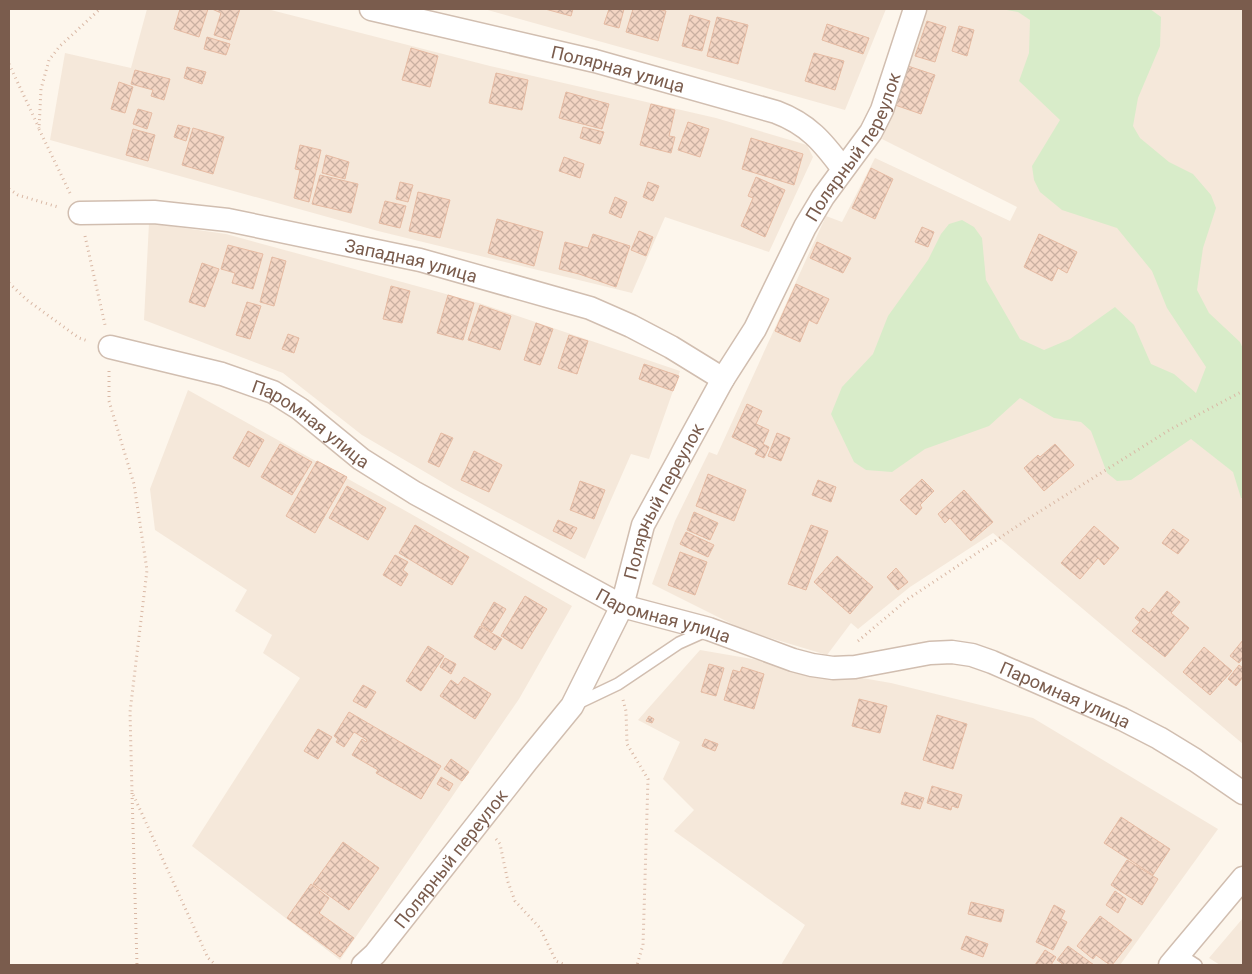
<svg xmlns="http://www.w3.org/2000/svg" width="1252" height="974" font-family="Roboto,sans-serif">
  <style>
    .residential { fill: #f5e8da }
    .grass { fill: #d8ecc9 }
    .building { fill: url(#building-cross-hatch); stroke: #e6bba3 }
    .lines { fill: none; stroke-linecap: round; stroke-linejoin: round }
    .lane-casing { stroke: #d1beb0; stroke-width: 14 }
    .street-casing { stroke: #d1beb0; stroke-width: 25 }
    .path { stroke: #d9b8a5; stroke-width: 3; stroke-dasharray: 1 4; stroke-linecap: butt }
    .lane { stroke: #fff; stroke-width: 11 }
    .street { stroke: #fff; stroke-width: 22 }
    .labels { text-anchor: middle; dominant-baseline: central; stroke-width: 4; stroke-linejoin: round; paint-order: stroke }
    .street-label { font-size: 18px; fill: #7a5c4d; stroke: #fffaf3 }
  </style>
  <defs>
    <pattern id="building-cross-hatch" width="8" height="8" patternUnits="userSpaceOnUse" patternTransform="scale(1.25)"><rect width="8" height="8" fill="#f3d5c3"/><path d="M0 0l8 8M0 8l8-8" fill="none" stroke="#cab0a1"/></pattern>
  </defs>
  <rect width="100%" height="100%" fill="#fdf6ec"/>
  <path class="residential" d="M147 9H267L490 66 716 118 807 145 813 157 769 252 665 217 632 293 378 231 50 140 65 53 131 68Z
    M484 9H886L845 110Z
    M927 9H1243V744L993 533 910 587 858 629 851 623 827 655 744 630 652 584 675 521 709 452 717 455 826 216 842 222 875 158 1010 221 1017 207 882 139Z
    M149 223 226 234 479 303 680 371 649 459 631 454 585 559 454 489 362 435 283 373 144 320Z
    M188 390 404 510 572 606 519 699 340 960 192 846 300 678 263 653 272 635 235 611 247 590 155 530 150 489Z
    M700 650 891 683 1033 718 1218 829 1120 965H781L805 925 674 831 694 810 663 779 680 742 638 720Z
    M1243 918V965H1220L1209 958Z"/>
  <path class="grass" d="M1001 9H1150L1161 17 1160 46 1138 98 1133 126 1140 138 1169 162 1193 174 1211 195 1216 208 1203 248 1197 290 1209 313 1240 342 1243 349V498H1241L1233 472 1191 439 1131 480 1117 481 1107 473 1091 431 1081 422 1054 418 1020 398 989 426 925 449 892 472 866 470 854 462 831 414 842 387 873 354 888 316 928 260 941 234 949 224 962 220 974 227 982 238 986 280 1020 339 1044 350 1070 339 1115 307 1134 325 1151 364 1174 374 1196 393 1206 367 1167 308 1152 271 1117 228 1062 210 1040 192 1034 180 1032 166 1060 120 1019 81 1029 53 1030 20 1018 12Z"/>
  <path class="building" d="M180 9H208L199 37 174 29Z
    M212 9H240L230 40 214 35 221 13Z
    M545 9H573L571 16Z
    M609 9H624L619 28 604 24Z
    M633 9H658L666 11 658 41 626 32Z
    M690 15 710 21 702 51 682 46Z
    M717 17 748 25 738 64 707 56Z
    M927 21 946 27 935 62 915 56Z
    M827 24 869 38 863 54 822 40Z
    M959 26 974 30 967 56 952 51Z
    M207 37 230 44 226 55 204 49Z
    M411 48 438 56 430 87 402 80Z
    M814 53 844 61 835 90 805 81Z
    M908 66 935 75 921 114 895 105Z
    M187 67 206 72 202 84 184 78Z
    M135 70 170 79 164 100 151 96 153 90 131 84Z
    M496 73 528 80 522 110 489 103Z
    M119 82 133 87 125 113 111 109Z
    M566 92 609 104 602 129 559 118Z
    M651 104 675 110 669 136 675 137 671 153 640 145Z
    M138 109 152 113 147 129 133 124Z
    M688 122 709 129 700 157 678 150Z
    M178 125 190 128 186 141 174 137Z
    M583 127 604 132 600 144 580 138Z
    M193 128 224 137 213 174 182 165Z
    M133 129 155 135 148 161 126 155Z
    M751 138 803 154 794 185 742 169Z
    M300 145 321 150 309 202 294 198 300 170 295 169Z
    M326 155 349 162 345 179 322 173Z
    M564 157 584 164 580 178 559 171Z
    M871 168 893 179 875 219 852 208Z
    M320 175 358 184 351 213 312 204Z
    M756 177 785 190 765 237 741 226 753 198 748 196Z
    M400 182 413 185 408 202 396 199Z
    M648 182 659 186 653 201 643 197Z
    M418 192 450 200 440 238 409 231Z
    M615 197 627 202 621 218 609 213Z
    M385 201 406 206 400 228 379 223Z
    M497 219 543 232 534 266 488 253Z
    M922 227 934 232 928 247 915 242Z
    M639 231 653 237 646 256 631 250Z
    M593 234 630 246 616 287 579 274 559 269 565 242 588 248Z
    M1039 234 1077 252 1067 273 1058 268 1052 281 1024 267Z
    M817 242 851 258 843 273 810 258Z
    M228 245 263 254 253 289 232 283 235 273 221 269Z
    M272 257 286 261 274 306 260 302Z
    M202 263 219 269 205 307 189 302Z
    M796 284 829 299 817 324 809 320 800 342 775 331Z
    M391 286 410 291 402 323 383 319Z
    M448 295 474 303 463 340 437 333Z
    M247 302 261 306 250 339 236 335Z
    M480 305 511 316 500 350 468 340Z
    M536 323 553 329 540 365 524 360Z
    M288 334 299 338 294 353 282 349Z
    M569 335 588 341 577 374 558 368Z
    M644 364 679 376 673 391 639 379Z
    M747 404 762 411 756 424 769 430 763 444 769 447 764 458 755 454 758 449 732 437Z
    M248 431 264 440 249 467 233 458Z
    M441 433 453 438 439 467 428 462Z
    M777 433 790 438 781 461 768 456Z
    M280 444 312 462 292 495 261 477Z
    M1055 444 1074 465 1044 491 1024 468 1038 455 1040 457Z
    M474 451 502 465 489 492 461 480Z
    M317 461 347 477 315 533 286 516Z
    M708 474 746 490 734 521 696 506Z
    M922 479 934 491 920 505 922 508 916 515 900 500Z
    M818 480 836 487 831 502 812 495Z
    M580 481 605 490 594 519 570 510Z
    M347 486 386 508 368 540 329 518Z
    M964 490 993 522 971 541 950 518 945 523 938 514Z
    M694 512 718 523 710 540 687 530Z
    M558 520 577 528 571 539 553 531Z
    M415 525 469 557 452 585 399 553Z
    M811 525 828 531 806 590 788 584Z
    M1094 526 1119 548 1104 565 1098 558 1080 579 1061 563Z
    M1173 529 1189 540 1178 554 1162 543Z
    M686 532 714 545 708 557 680 544Z
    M680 552 707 562 695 595 668 585Z
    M395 555 408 562 403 570 408 574 401 586 383 575Z
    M837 556 873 587 850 614 814 582Z
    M896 568 908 582 898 590 887 577Z
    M1167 591 1180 602 1171 613 1189 628 1165 657 1132 631 1140 622 1135 618 1143 608 1149 613Z
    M525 596 547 609 522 649 501 636Z
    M494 602 506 609 492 632 481 625Z
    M480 626 502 639 495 650 474 637Z
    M1243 640V658L1239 663 1230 656Z
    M428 646 444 656 421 691 406 681Z
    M1204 647 1232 671 1210 695 1183 672Z
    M445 658 456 664 451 674 440 667Z
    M709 664 724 668 716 696 701 692Z
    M1239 665 1243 668V677L1236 686 1228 679Z
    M742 667 764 674 754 709 724 700 733 670 740 672Z
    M464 677 491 694 475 719 440 696 451 680 458 685Z
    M363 685 376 692 366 708 353 701Z
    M859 699 887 706 880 733 852 726Z
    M349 712 441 766 421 799 376 773 378 770 352 755 362 739 366 742 367 740 354 732 344 747 336 742 338 739 334 736Z
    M937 715 967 724 953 769 923 760Z
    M649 716 654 719 652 723 646 721Z
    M318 729 332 737 318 759 304 751Z
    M705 739 718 744 715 751 702 746Z
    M451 759 469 772 462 781 444 769Z
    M441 777 453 784 449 791 437 784Z
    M932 786 962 795 958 808 952 806 951 810 927 803Z
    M905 792 924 798 920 809 901 804Z
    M1121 817 1170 849 1153 875 1104 843Z
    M343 842 379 868 349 910 313 884Z
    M1127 860 1158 879 1142 905 1111 885Z
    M311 884 329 898 319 913 354 938 340 957 287 918Z
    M1115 891 1126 899 1118 913 1106 905Z
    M971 902 1004 910 1001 922 968 914Z
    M1054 905 1065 911 1061 919 1067 922 1053 950 1036 942Z
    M1100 916 1132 940 1112 965H1110L1096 955 1093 959 1077 946Z
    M966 936 988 944 983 957 961 949Z
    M1068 946 1094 965H1064L1057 960Z
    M1045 950 1056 957 1051 965H1035Z"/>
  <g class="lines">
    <defs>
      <path id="lane" d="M576 704 618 684 679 643 708 630
        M1179 954 1196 965"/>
      <g id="street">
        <path id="s1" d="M371 9 595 61 776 112C808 124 823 142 843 169"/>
        <path id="s2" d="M80 213 154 212 228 220 420 260 590 308 631 326 671 347 723 379"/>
        <path id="s3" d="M110 347 222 374 273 392 300 409 361 459 415 493 622 606 709 629 793 660 812 665 833 668 855 667 930 653 952 652 972 655 992 662 1122 719 1159 738 1195 760 1243 793"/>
        <path id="s4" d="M363 965 375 954 527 761 572 706 622 606 643 525 723 379 755 329 805 227 823 197 871 132 882 110 915 9"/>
        <path d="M1170 965 1243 878"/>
      </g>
    </defs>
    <use href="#lane" class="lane-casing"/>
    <use href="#street" class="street-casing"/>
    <path class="path" d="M9 64 39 128
      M9 189 18 195 58 207
      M70 193 39 129 41 89 49 60 60 46 100 9
      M85 236 105 325
      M9 283 27 300 79 338 88 341
      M109 371V401L134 484 147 570 130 712 132 792 208 958 216 965
      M858 641 908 599 1031 517 1171 429 1243 391
      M623 700 626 711 627 744 648 779 643 945 637 965
      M132 793 137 965
      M496 839 500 844 508 882 515 901 540 928 556 961 565 965"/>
    <use href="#lane" class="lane"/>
    <use href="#street" class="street"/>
  </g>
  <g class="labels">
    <g class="street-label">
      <text stroke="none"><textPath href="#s1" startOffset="254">Полярная улица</textPath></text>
      <text stroke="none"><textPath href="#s4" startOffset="962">Полярный переулок</textPath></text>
      <text stroke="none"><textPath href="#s2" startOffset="336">Западная улица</textPath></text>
      <text stroke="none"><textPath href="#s3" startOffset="218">Паромная улица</textPath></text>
      <text stroke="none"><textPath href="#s4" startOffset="558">Полярный переулок</textPath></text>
      <text stroke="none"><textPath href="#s3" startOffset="622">Паромная улица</textPath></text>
      <text stroke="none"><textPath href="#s3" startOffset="1042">Паромная улица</textPath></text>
      <text stroke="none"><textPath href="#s4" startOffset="138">Полярный переулок</textPath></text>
    </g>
  </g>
  <rect width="1252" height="974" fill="none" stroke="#7a5c4d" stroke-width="20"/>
</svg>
